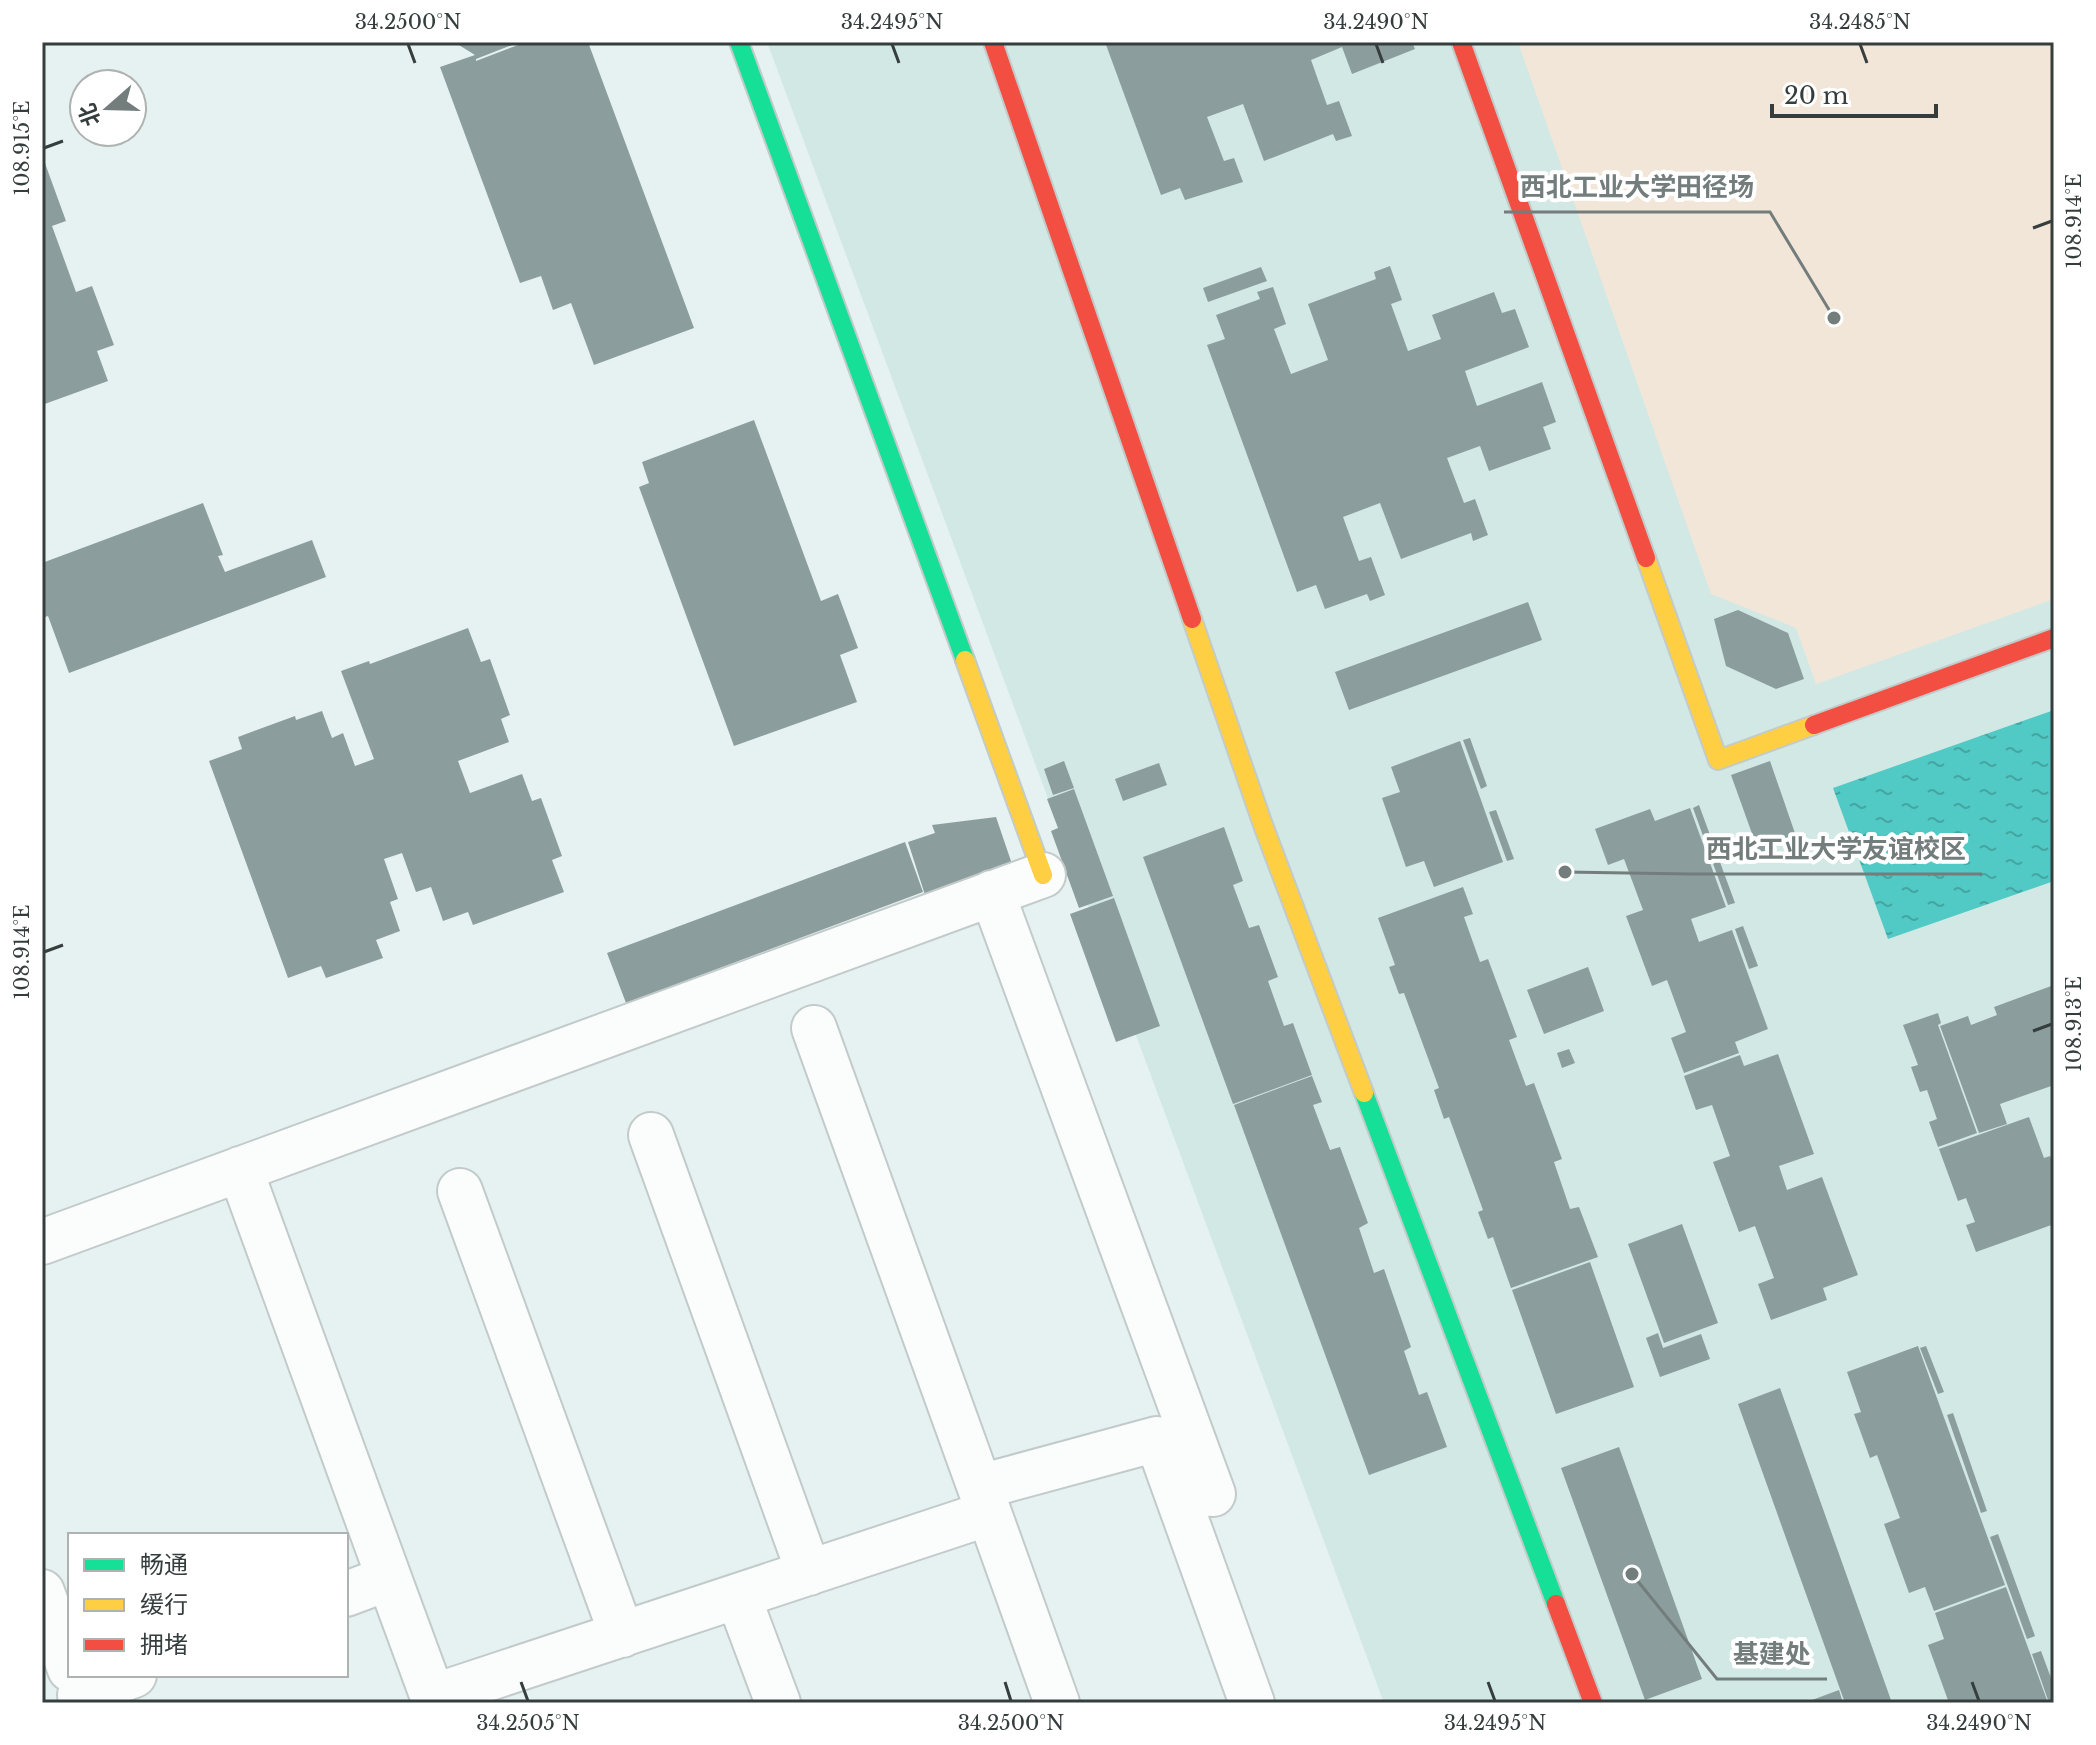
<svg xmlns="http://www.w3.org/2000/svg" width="2096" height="1745" font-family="'Libre Baskerville','Noto Sans SC',serif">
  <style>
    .built { fill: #d2e8e5 }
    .pitch { fill: #f2e6d9 }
    .water { fill: url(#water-ripples) }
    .building { fill: #8b9e9d }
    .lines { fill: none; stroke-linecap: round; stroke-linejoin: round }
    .street-casing { stroke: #c2cbca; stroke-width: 48 }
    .fast-casing { stroke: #c2cbca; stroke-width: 22 }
    .slow-casing { stroke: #c2cbca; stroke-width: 22 }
    .jam-casing { stroke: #c2cbca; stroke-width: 22 }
    .street { stroke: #fbfdfd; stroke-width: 44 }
    .fast { stroke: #16e098; stroke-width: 18 }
    .slow { stroke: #ffcf43; stroke-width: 18 }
    .jam { stroke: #f24e42; stroke-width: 18 }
    .ticks { fill: none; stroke: #353e3d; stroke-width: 3 }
    .leader { fill: none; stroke: #737d7c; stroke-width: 3 }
    .callout-dot { fill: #737d7c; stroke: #fff; stroke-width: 3 }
    .callout-label { font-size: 26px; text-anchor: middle; font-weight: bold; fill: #737d7c; stroke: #fff; stroke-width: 8; stroke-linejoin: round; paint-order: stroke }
    .neatline { fill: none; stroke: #353e3d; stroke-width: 3 }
    .ticks-label { font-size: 20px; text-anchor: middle; fill: #353e3d }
  </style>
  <defs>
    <pattern id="water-ripples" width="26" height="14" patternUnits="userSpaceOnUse" patternTransform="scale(2)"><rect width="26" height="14" fill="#51cac5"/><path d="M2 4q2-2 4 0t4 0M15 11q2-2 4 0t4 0" fill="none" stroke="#44a5a1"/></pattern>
  </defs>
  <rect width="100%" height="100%" fill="#e6f2f1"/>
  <path class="built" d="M767 42H2054V1703H1384Z"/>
  <path class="pitch" d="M1518 42H2054V599L1816 684 1796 628 1711 594Z"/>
  <path class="water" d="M2054 710V881L1888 939 1833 788Z"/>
  <path class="building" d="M454 42H520L476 59V61L526 42H588L694 328 594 365 571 303 553 310 541 276 520 283 440 67 475 55Z
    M1105 42H1412L1415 49 1352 74 1342 47 1311 60 1327 105 1339 101 1352 136 1336 141 1333 134 1264 161 1243 104 1207 117 1224 161 1234 158 1243 182 1185 200 1180 188 1161 195Z
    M42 155 66 221 52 226 76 292 92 286 114 345 97 351 108 381 42 405Z
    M1390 266 1402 300 1391 304 1408 351 1441 339 1432 315 1494 292 1502 313 1515 309 1529 347 1465 371 1477 406 1542 382 1556 422 1543 427 1551 449 1489 471 1480 446 1447 458 1464 503 1475 499 1488 535 1473 541 1471 533 1401 559 1380 503 1343 517 1359 561 1371 557 1385 595 1370 601 1367 594 1325 609 1316 585 1297 592 1207 345 1225 339 1216 315 1260 299 1257 292 1273 287 1286 324 1274 329 1291 374 1328 360 1308 304 1376 279 1374 272Z
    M1261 267 1267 281 1208 302 1203 288Z
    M754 420 821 601 838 594 858 648 840 655 857 702 734 746 639 487 649 483 642 462Z
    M203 503 223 555 218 556 225 572 312 540 326 577 69 673 48 616 42 618V563Z
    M1528 602 1542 640 1349 710 1335 672Z
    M1738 610 1788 633 1804 679 1776 689 1726 666 1714 619Z
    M468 628 481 662 490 659 510 715 501 719 509 742 458 761 470 793 522 774 532 801 541 798 562 856 552 860 564 892 473 925 468 912 443 921 431 887 416 892 402 853 384 859 398 899 390 902 400 931 376 940 383 958 326 978 321 966 288 978 209 761 242 749 238 737 295 716 296 720 322 711 332 738 343 733 355 766 374 759 341 671 369 661 370 664Z
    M1470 738 1487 786 1481 789 1463 740Z
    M1460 741 1503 862 1434 887 1424 861 1406 867 1382 798 1400 792 1391 767Z
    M1064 761 1074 788 1053 795 1044 769Z
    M1770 761 1797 839 1759 853 1731 775Z
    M1159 763 1167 785 1123 801 1115 779Z
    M1074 789 1113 896 1079 908 1051 831 1058 828 1047 799Z
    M1699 805 1735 903 1728 905 1693 808Z
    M1690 808 1726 907 1691 919 1699 942 1732 930 1768 1029 1735 1042 1739 1053 1684 1073 1671 1038 1686 1032 1667 980 1652 986 1626 916 1643 910 1624 859 1608 865 1595 829 1650 809 1655 821Z
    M1496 810 1514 859 1507 861 1489 812Z
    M996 817 1012 864 951 885 952 889 926 898 908 842 935 833 932 825Z
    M1224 827 1243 881 1233 885 1249 928 1259 925 1278 977 1268 981 1284 1026 1293 1023 1312 1075 1233 1104 1143 857Z
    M905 842 923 892 626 1003 607 953Z
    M1463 887 1473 914 1464 917 1480 962 1488 959 1517 1037 1509 1040 1526 1086 1534 1083 1562 1159 1554 1162 1570 1209 1579 1207 1598 1257 1511 1288 1493 1237 1488 1239 1478 1212 1483 1210 1449 1117 1444 1119 1434 1090 1439 1088 1404 993 1399 994 1389 967 1395 965 1378 918Z
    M1114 898 1160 1026 1116 1042 1070 914Z
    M1743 926 1758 966 1749 969 1735 929Z
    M1588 967 1604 1011 1544 1034 1527 990Z
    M2054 985V1085L2000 1104 2007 1124 1979 1133 1940 1026 1968 1016 1971 1025 1997 1015 1994 1007Z
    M1938 1013 1941 1023 1938 1025 1977 1133 1938 1147 1929 1122 1937 1119 1927 1090 1920 1092 1911 1067 1918 1065 1903 1025Z
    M1569 1049 1575 1063 1562 1068 1557 1053Z
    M1778 1054 1814 1154 1779 1166 1787 1190 1822 1177 1858 1275 1823 1288 1827 1300 1771 1320 1758 1284 1774 1278 1755 1226 1739 1232 1713 1162 1730 1156 1712 1105 1696 1110 1684 1076 1740 1055 1744 1066Z
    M1312 1076 1322 1102 1313 1105 1330 1150 1340 1147 1368 1223 1359 1228 1374 1273 1384 1269 1411 1347 1404 1351 1419 1395 1427 1392 1447 1447 1369 1475 1234 1105Z
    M2029 1117 2044 1158 2050 1156 2054 1165V1176L2051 1177 2054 1187V1224L1976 1252 1966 1225 1975 1222 1966 1198 1958 1201 1939 1149Z
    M1682 1224 1718 1323 1664 1343 1628 1244Z
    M1590 1262 1634 1387 1556 1414 1512 1290Z
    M1658 1333 1663 1348 1701 1334 1710 1359 1660 1377 1646 1338Z
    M1918 1346 2005 1585 1934 1611 1925 1587 1909 1593 1884 1524 1900 1518 1877 1455 1870 1458 1854 1414 1861 1412 1847 1372Z
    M1926 1346 1944 1392 1938 1394 1920 1348Z
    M1780 1388 1892 1703H1845L1738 1404Z
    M1953 1413 1987 1511 1981 1513 1947 1415Z
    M1619 1447 1702 1679 1645 1700 1561 1468Z
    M1998 1534 2035 1636 2027 1639 1990 1537Z
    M2006 1587 2048 1703H1949L1928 1645 1944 1639 1935 1613Z
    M2041 1651 2054 1686V1703H2049L2032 1654Z
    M1839 1690 1843 1703H1804Z"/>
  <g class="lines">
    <defs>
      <path id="street" d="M992 893 1213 1494
        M651 1135 809 1573
        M240 1169 389 1578 346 1594
        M460 1191 622 1635
        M42 1242 1043 875
        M980 1487 1157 1439 1252 1703
        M989 1513 1057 1703
        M389 1578 435 1703
        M42 1592 70 1669
        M738 1596 778 1703
        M80 1695 134 1675
        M432 1697 989 1513 814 1028"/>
      <path id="fast" d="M739 42 965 660
        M1364 1093 1556 1604"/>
      <path id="slow" d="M1646 558 1718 760 1814 725
        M1192 619 1263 825 1364 1093
        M965 660 1043 875"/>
      <path id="jam" d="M993 42 1192 619
        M1461 42 1646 558
        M1814 725 2054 638
        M1556 1604 1593 1703"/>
    </defs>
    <use href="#street" class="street-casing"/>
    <use href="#fast" class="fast-casing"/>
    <use href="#slow" class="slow-casing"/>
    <use href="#jam" class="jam-casing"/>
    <use href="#street" class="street"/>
    <use href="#fast" class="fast"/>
    <use href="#slow" class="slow"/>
    <use href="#jam" class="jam"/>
  </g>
  <path class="ticks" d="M408 44 415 63M892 44 899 63M1376 44 1383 63M1860 44 1867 63M44 148 63 141M2033 228 2052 221M44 952 63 945M2033 1031 2052 1024M521 1682 528 1701M1005 1682 1011 1701M1488 1682 1495 1701M1972 1682 1979 1701"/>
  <path class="leader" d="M1834 318L1770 212H1504M1565 872L1690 874H1982M1632 1574L1717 1679H1827"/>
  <g class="callout-dot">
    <circle cx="1834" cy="318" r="8"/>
    <circle cx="1565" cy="872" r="8"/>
    <circle cx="1632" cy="1574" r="8"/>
  </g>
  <g class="callout-label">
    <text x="1637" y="196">西北工业大学田径场</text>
    <text x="1836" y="858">西北工业大学友谊校区</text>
    <text x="1772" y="1663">基建处</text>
  </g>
  <rect width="2096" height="1745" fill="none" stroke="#ffffff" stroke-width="88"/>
  <rect x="68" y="1533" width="280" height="144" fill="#ffffff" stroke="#aeb2b1" stroke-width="2"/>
  <rect x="84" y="1559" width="40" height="12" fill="#16e098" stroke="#aeb2b1" stroke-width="2"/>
  <text x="140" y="1573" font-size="24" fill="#353e3d">畅通</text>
  <rect x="84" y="1599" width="40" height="12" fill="#ffcf43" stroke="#aeb2b1" stroke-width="2"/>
  <text x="140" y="1613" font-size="24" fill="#353e3d">缓行</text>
  <rect x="84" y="1639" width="40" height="12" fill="#f24e42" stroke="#aeb2b1" stroke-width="2"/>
  <text x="140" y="1653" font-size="24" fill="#353e3d">拥堵</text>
  <g transform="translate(108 108) rotate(250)"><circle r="38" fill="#ffffff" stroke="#aeb2b1" stroke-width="2"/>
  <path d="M0-6L14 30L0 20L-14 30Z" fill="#737d7c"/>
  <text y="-12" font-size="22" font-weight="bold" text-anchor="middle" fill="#353e3d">北</text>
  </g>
  <path d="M1772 104v12h164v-12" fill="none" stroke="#353e3d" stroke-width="4"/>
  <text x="1784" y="104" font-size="24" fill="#353e3d" stroke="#ffffff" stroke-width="6" paint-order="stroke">20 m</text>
  <rect x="44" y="44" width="2008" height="1657" class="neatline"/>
  <g class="ticks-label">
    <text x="408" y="29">34.2500°N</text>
    <text x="892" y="29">34.2495°N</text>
    <text x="1376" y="29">34.2490°N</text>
    <text x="1860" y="29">34.2485°N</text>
    <text transform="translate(22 148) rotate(-90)" y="7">108.915°E</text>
    <text transform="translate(2074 221) rotate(-90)" y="7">108.914°E</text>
    <text transform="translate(22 952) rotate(-90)" y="7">108.914°E</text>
    <text transform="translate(2074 1024) rotate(-90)" y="7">108.913°E</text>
    <text x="528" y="1730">34.2505°N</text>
    <text x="1011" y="1730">34.2500°N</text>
    <text x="1495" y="1730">34.2495°N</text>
    <text x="1979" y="1730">34.2490°N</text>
  </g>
</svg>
